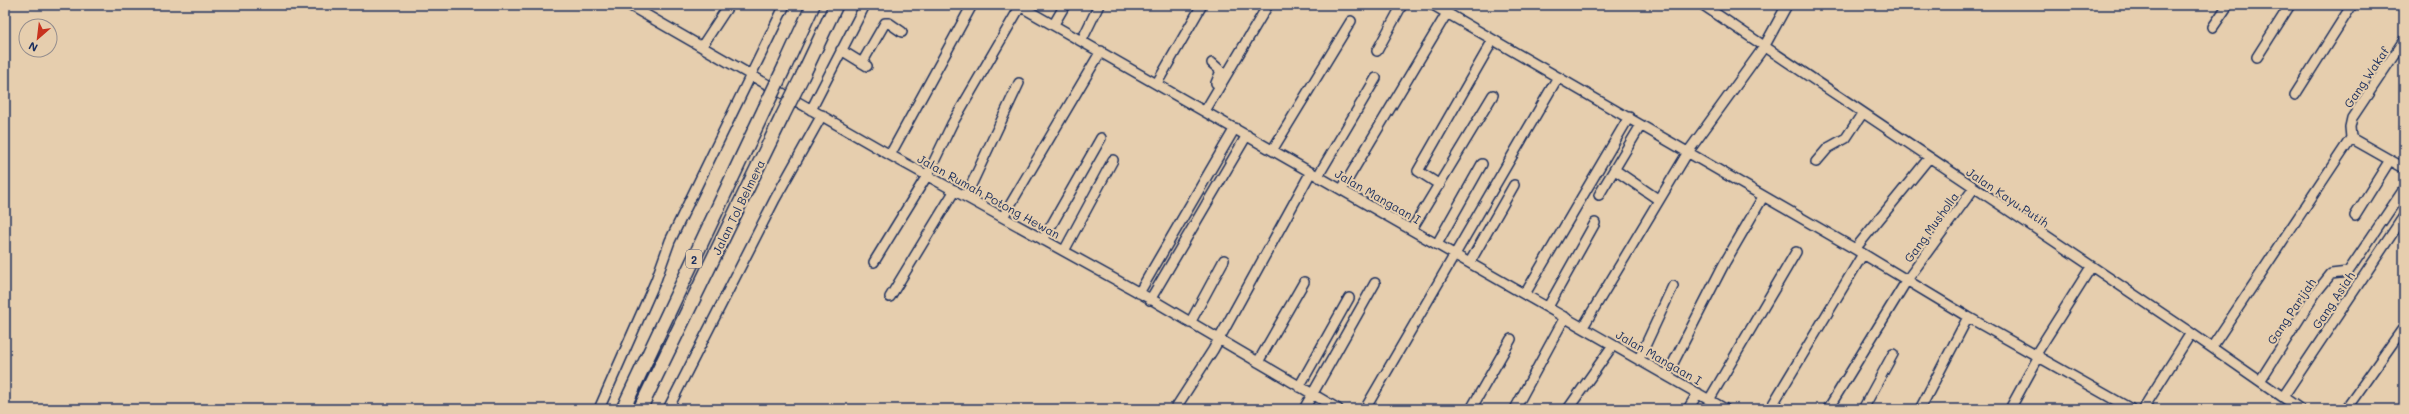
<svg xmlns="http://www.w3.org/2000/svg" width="2409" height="414" font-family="Mali,sans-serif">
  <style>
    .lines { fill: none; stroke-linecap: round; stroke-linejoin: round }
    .minor-casing { stroke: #1b2f5e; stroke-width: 12 }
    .highway-casing { stroke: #1b2f5e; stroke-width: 16 }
    .minor { stroke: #e6ceae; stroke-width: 9 }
    .highway { stroke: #e6ceae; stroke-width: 13 }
    .highway-bridge-casing { stroke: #1b2f5e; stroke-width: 16; stroke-linecap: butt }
    .highway-bridge { stroke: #e6ceae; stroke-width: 13 }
    .labels { text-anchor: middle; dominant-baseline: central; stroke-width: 4; stroke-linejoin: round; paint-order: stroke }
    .shield { fill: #e6ceae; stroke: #585f76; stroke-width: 1 }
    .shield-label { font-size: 11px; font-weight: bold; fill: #1b2f5e }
    .street-label { font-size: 12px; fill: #1b2f5e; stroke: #e6ceae }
  </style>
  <rect width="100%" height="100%" fill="#e6ceae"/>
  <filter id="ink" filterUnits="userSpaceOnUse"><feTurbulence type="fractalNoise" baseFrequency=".025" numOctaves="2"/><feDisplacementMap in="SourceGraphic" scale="8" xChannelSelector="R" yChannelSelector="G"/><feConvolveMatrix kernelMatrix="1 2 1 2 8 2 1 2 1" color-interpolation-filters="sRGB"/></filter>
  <g filter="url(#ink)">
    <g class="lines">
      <defs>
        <path id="minor" d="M629 5 890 155 1156 302 1338 409
          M1018 5 1725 409
          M1433 5 1855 249 1968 317 2131 409
          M1703 5 2188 331 2300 409
          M1054 24 1065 5
          M2213 27 2228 5
          M1082 40 1099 5
          M702 46 729 5
          M841 50 867 66
          M1377 51 1402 5
          M2257 57 2290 5
          M862 63 885 23H889L902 32
          M1212 63 1221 71 1216 83
          M1157 83 1202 5
          M2295 95 2352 5
          M811 110 865 5
          M1205 111 1268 5
          M2351 138 2350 127 2352 118 2404 40
          M2351 138 2404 168
          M1273 149 1351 21
          M890 155 972 5
          M1816 162 1828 148 1846 138 1862 114
          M1615 170 1659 200
          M1318 176 1376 78
          M1440 185 1418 171 1493 40
          M1342 189 1447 13
          M1599 195 1641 125
          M966 196 1019 83
          M2355 216 2390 160
          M1003 217 1101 51
          M1412 229 1493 95
          M1043 240 1101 138
          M1437 244 1482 164
          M1855 249 1929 158
          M1064 251 1113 160
          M874 262 928 174 952 124 1020 7
          M1470 262 1514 185
          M1139 293 1235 128
          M1525 294 1629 117
          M890 297 955 190
          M1150 300 1247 135
          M1548 307 1595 223
          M1190 323 1224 260
          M1583 327 1688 152 1764 47 1787 5
          M2212 347 2351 138
          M2036 354 2091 267
          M1639 359 1673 286
          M1258 362 1304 282
          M1667 375 1724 264 1763 197
          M2260 381 2315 294 2331 274 2348 272 2404 189
          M1299 387 1349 298
          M2283 397 2404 216
          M1709 400 1796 252
          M599 409 656 280 670 241 785 5
          M668 409 775 199 822 115
          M1175 409 1213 350 1311 172
          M1304 409 1375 283
          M1365 409 1558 77
          M1471 409 1511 339
          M1515 409 1565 317
          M1568 409 1613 345
          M1688 409 1698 393
          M1770 409 1863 254
          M1828 409 1907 280 1974 188
          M1863 409 1893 354
          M1920 409 1968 317
          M2010 409 2039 356
          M2143 409 2191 333
          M2346 409 2404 327"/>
        <path id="highway" d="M785 66 813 5
          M803 75 836 5
          M623 409 765 108
          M640 409 782 117"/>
      </defs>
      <use href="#minor" class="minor-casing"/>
      <use href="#highway" class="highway-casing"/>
      <use href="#minor" class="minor"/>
      <use href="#highway" class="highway"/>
      <defs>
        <path id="highway-bridge" d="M765 108 785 66
          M782 117 803 75"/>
      </defs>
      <use href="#highway-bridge" class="highway-bridge-casing"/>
      <use href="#highway-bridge" class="highway-bridge"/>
    </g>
  </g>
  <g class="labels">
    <rect class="shield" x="686" y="250" width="16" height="18" rx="3"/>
    <g class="shield-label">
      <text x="694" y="259">2</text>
    </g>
    <g class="street-label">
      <text transform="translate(2366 77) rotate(-56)">Gang Wakaf</text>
      <text transform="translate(989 196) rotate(29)">Jalan Rumah Potong Hewan</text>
      <text transform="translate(1378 196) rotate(30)">Jalan Mangaan I</text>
      <text transform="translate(2008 197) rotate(34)">Jalan Kayu Putih</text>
      <text transform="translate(738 207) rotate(-64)">Jalan Tol Belmera</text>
      <text transform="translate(1931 227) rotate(-54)">Gang Musholla</text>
      <text transform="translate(2333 300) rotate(-56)">Gang Asiah</text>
      <text transform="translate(2291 311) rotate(-56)">Gang Parijah</text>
      <text transform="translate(1659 357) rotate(30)">Jalan Mangaan I</text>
    </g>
  </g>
  <rect width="2409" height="414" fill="none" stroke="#e6ceae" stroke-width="20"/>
  <rect x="10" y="10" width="2389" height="394" fill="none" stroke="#1b2f5e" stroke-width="1.5" filter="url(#ink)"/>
  <g transform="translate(38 38) rotate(208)"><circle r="19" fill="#e6ceae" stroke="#958e8e"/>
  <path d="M0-3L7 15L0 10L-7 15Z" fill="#c8321e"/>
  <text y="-6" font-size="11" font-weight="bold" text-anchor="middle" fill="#1b2f5e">N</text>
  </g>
</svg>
